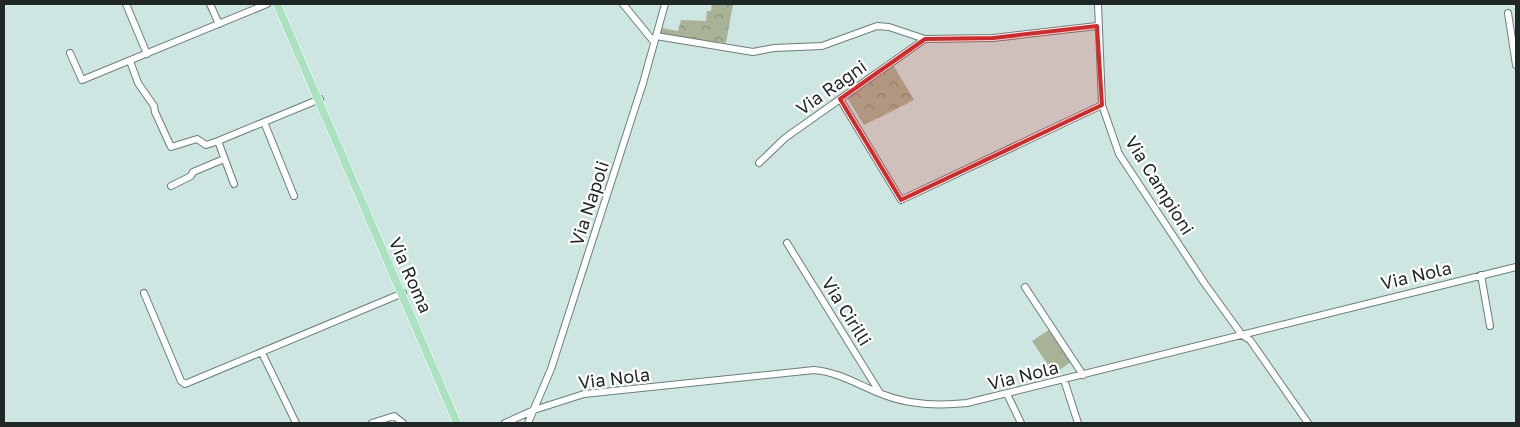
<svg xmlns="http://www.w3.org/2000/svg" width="1520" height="427" font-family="'Golos Text',sans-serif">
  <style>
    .forest { fill: url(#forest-crowns) }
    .garden { fill: #a8b297 }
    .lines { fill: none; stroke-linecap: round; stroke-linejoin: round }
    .minor-casing { stroke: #697f7c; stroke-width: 8 }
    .major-casing { stroke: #fff; stroke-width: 9 }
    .minor { stroke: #fff; stroke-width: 6 }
    .major { stroke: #abe3c1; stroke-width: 8 }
    .marked { fill: #d62828; fill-opacity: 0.2; stroke: #d62828; stroke-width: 4; stroke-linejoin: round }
    .labels { text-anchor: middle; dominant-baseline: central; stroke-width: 4.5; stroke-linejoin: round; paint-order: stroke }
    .street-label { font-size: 18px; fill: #1f2827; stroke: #fff }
  </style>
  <defs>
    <pattern id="forest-crowns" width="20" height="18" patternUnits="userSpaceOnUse" patternTransform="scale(1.25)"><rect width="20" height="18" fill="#a8b297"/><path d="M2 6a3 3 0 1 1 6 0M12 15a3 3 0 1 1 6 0" fill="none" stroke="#88917b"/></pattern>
  </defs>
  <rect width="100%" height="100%" fill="#cde6e2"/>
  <path class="forest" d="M712 4H733L726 43 658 35 661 28 678 31 681 20 706 21 707 11H711Z
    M892 63 914 100 864 125 846 96Z"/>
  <path class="garden" d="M1050 329 1072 361 1054 374 1032 341Z"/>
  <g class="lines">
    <defs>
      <path id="minor" d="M126 4 147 54
        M210 4 219 24
        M623 4 654 42
        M1098 4 1102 105 1119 154 1205 284 1242 335 1250 340 1308 423
        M1508 13 1516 65
        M656 36 753 52 774 48 822 46 877 26 889 27 925 39
        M70 53 82 80 267 4
        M130 61 138 83 154 106 155 112 171 147 197 139 206 145 218 141 320 99
        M840 99 901 200 1102 105
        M264 122 294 196
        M218 141 234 184
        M759 163 785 138 925 39 993 38 1097 26
        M171 186 191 176 193 172 224 159
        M787 243 880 393
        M1481 275 1490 326
        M1025 287 1083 375
        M144 293 181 381 185 384 403 293
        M262 353 296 423
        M1064 380 1078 423
        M1007 394 1021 423
        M372 423 394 416 403 423
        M505 423 534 410 584 394 814 370C838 372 857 384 879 393 907 405 938 406 967 403L1516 267
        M528 423 551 369 643 83 665 4"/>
      <path id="major" d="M277 4 457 423"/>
    </defs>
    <use href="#minor" class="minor-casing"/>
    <use href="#major" class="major-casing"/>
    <use href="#minor" class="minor"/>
    <use href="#major" class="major"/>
  </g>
  <path class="marked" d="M1097 26 1102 105 901 200 840 99 925 39 993 38Z"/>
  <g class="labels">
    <g class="street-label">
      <text transform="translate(831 87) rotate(-35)">Via Ragni</text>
      <text transform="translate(1160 185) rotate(58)">Via Campioni</text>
      <text transform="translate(589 203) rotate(-72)">Via Napoli</text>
      <text transform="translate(411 275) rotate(66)">Via Roma</text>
      <text transform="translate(1416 275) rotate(-13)">Via Nola</text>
      <text transform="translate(847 311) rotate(58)">Via Cirilli</text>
      <text transform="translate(1023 375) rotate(-14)">Via Nola</text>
      <text transform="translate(614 378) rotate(-7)">Via Nola</text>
    </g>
  </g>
  <rect width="1520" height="427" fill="none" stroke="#1f2827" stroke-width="10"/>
</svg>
